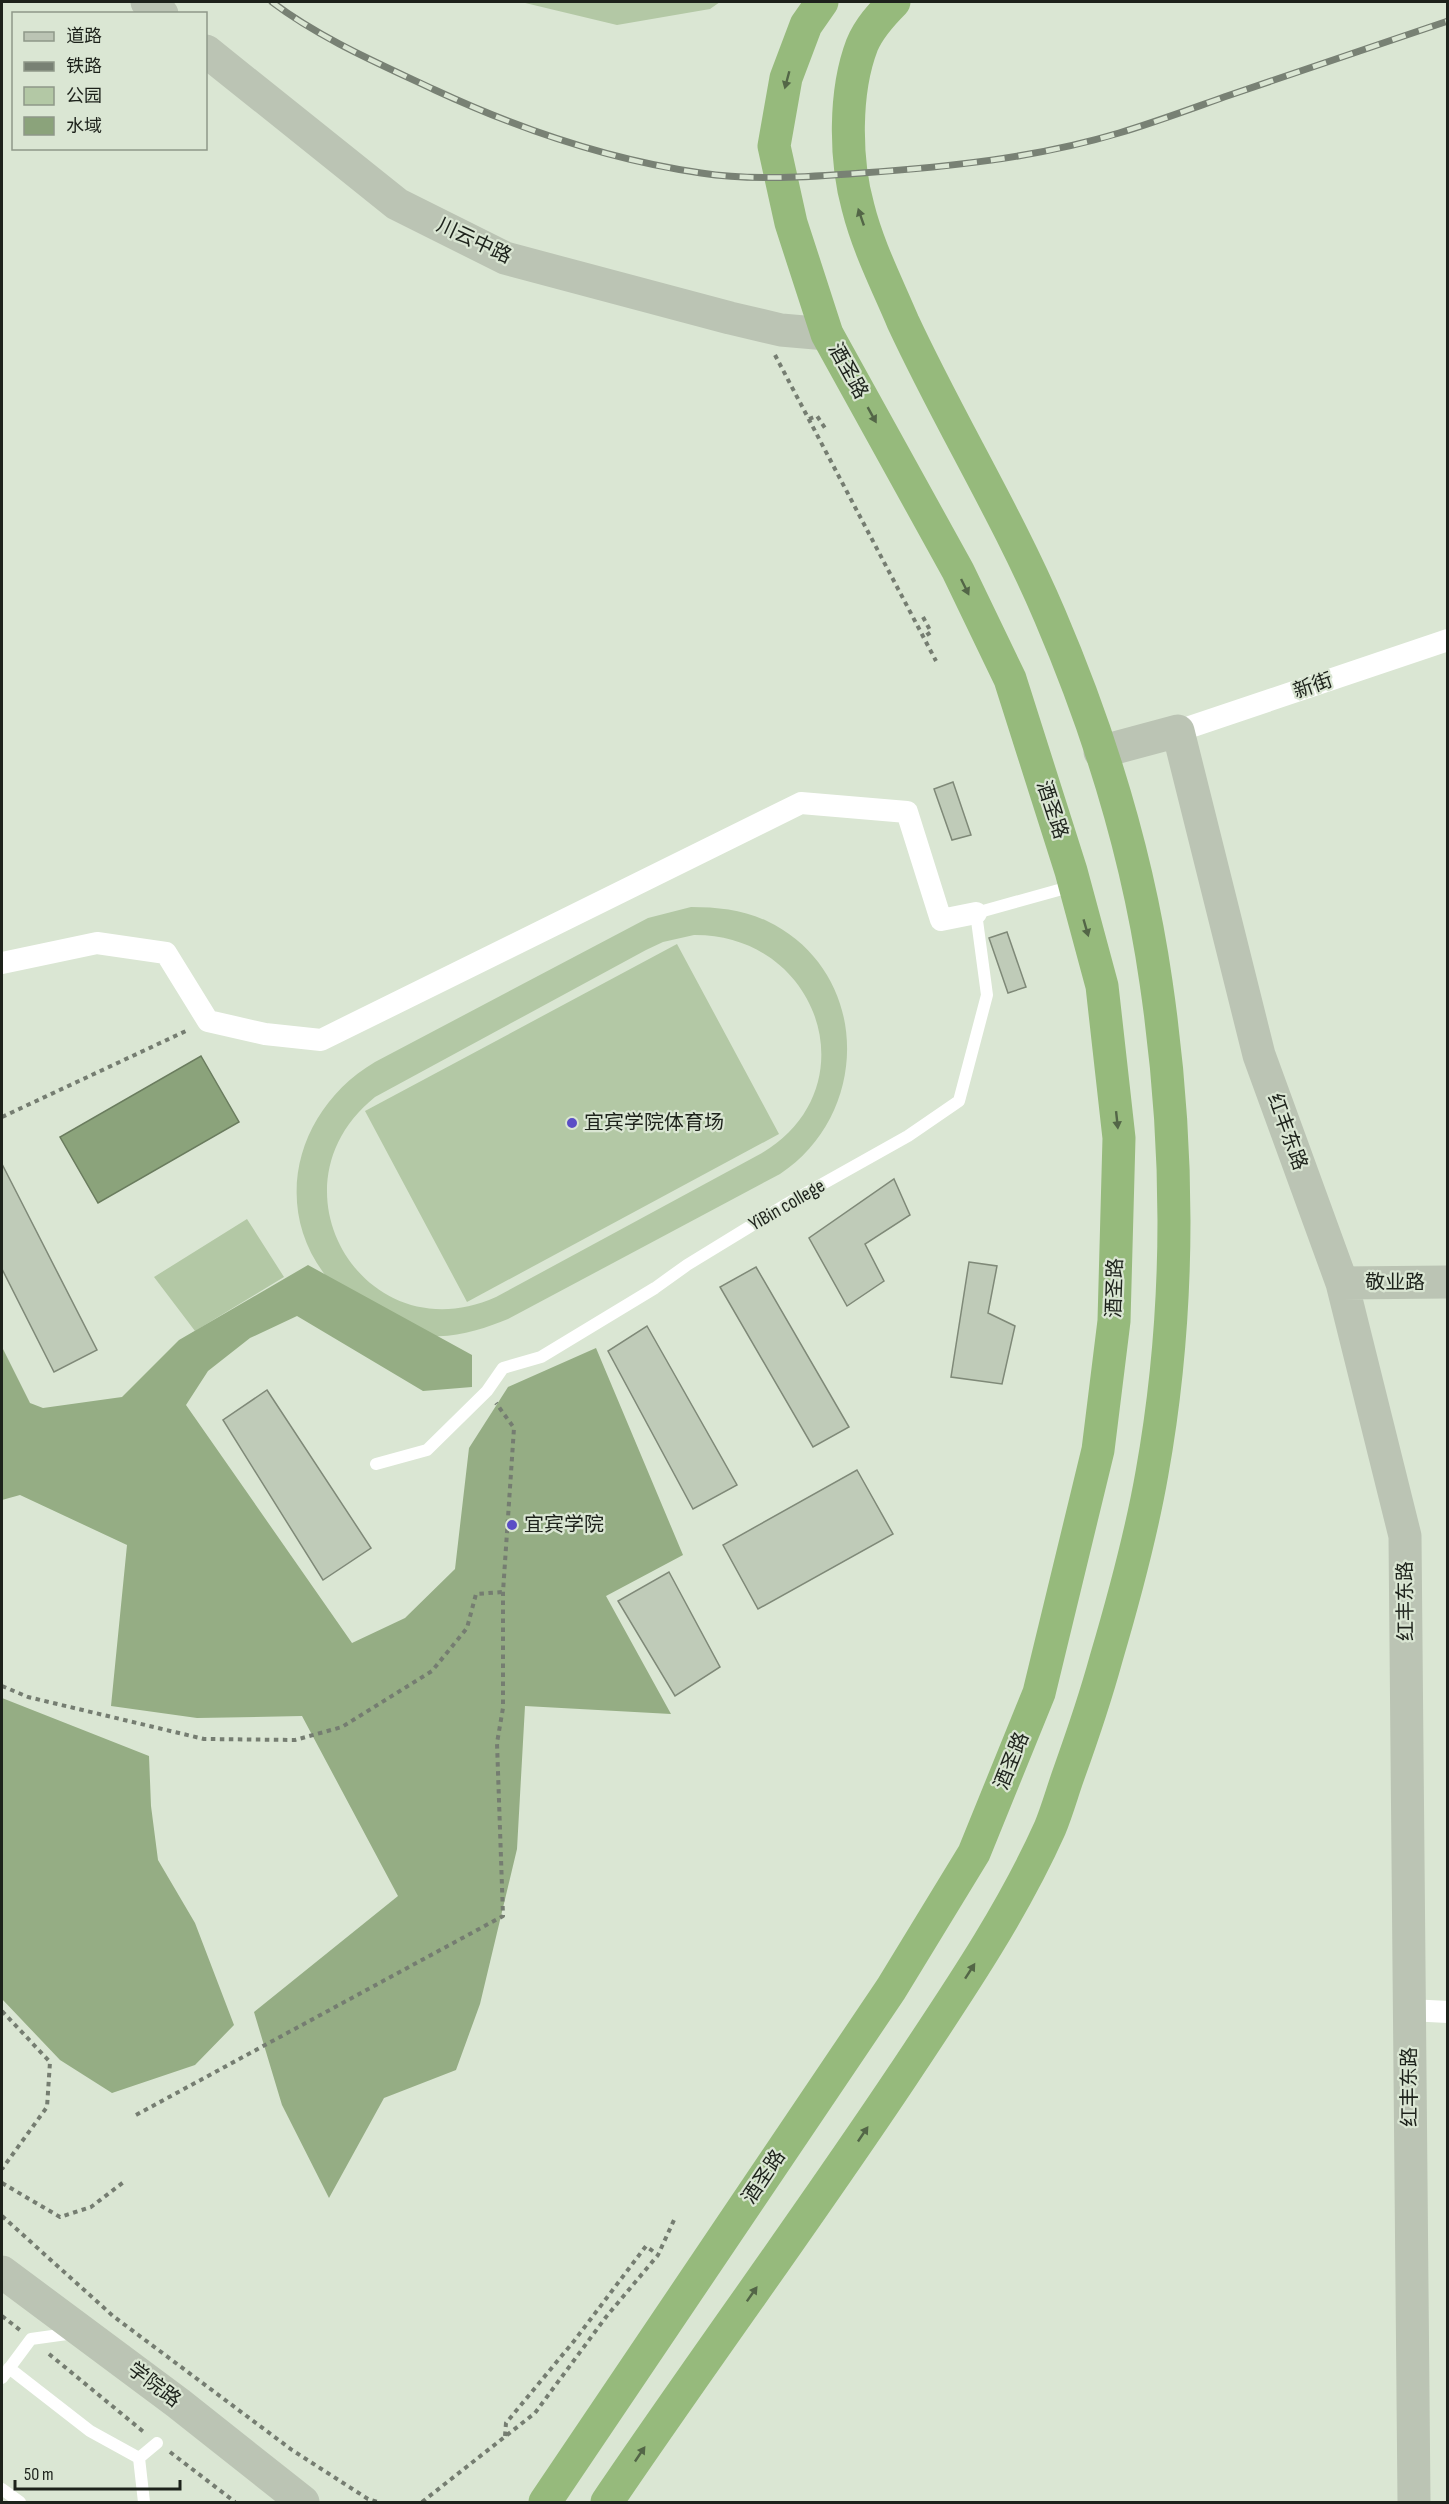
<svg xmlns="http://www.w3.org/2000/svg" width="1449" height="2504" font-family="'Sofia Sans Condensed','Noto Sans SC',sans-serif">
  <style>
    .green { fill: #b3c8a5; fill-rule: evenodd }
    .forest { fill: #95ad84 }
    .water { fill: #8ba37b; stroke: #6a7c5e; stroke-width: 1.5 }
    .building { fill: #bfcbb8; stroke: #7f8978; stroke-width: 1.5 }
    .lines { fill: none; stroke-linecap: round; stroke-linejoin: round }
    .path { stroke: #757d71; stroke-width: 4; stroke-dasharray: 4.5 4.5; stroke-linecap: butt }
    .lane { stroke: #fff; stroke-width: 12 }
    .street { stroke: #fff; stroke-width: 22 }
    .secondary { stroke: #bbc4b4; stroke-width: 33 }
    .highway { stroke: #96ba7c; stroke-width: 33 }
    .rail-casing { stroke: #788174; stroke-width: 7 }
    .rail { stroke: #dae6d3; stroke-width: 4.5; stroke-dasharray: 14; stroke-linecap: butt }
    .oneway { fill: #536647 }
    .poi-dot { fill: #5b4ec6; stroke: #dae6d3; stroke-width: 2 }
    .labels { text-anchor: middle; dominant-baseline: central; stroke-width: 4.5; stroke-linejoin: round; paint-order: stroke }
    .street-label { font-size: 20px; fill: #1d221b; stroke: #dae6d3 }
    .poi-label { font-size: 20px; fill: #1d221b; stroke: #dae6d3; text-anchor: start }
  </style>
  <rect width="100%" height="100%" fill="#dae6d3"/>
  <path class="green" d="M521 2H720L710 9 617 25Z
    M691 907C718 907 743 910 767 921 871 971 872 1113 780 1174L508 1319C481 1330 443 1343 414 1332 401 1327 388 1316 375 1309 363 1302 337 1291 329 1280 269 1207 297 1108 375 1062L648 918ZM694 935C819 934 871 1088 762 1153L496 1297C365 1356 263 1187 375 1097L646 950 663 942Z
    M677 944 779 1134 467 1302 365 1111Z
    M247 1219 284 1277 195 1331 154 1277Z"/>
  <path class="forest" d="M308 1265 472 1355V1387L423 1391 297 1316 250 1338 208 1371 186 1405 352 1643 405 1618 455 1569 469 1448 508 1387 596 1348 683 1555 606 1596 671 1714 525 1706 517 1849 480 2004 456 2070 384 2098 329 2198 282 2105 254 2012 398 1896 302 1716 197 1718 111 1706 127 1545 20 1495 2 1500V1347L30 1403 43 1408 122 1397 179 1340Z
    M2 1698 149 1756 151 1806 158 1860 195 1923 234 2025 195 2065 112 2093 60 2060 2 1999Z"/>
  <path class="water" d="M201 1056 239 1122 98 1203 60 1137Z"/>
  <path class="building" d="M953 782 971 835 952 840 934 789Z
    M1007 932 1026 987 1008 993 989 938Z
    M2 1164 97 1350 54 1372 2 1269Z
    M894 1179 910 1215 865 1244 884 1281 847 1306 809 1238Z
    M969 1262 997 1266 988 1313 1015 1326 1002 1384 951 1377Z
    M756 1267 849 1427 813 1447 720 1287Z
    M647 1326 737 1485 693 1509 608 1351Z
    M267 1390 371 1548 323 1580 223 1420Z
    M857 1470 893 1534 758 1609 723 1545Z
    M669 1572 720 1667 675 1696 618 1601Z"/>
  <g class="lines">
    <path class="path" d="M775 355 936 661
      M809 419 817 416 827 431
      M923 617 931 632 924 637
      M2 1117 188 1030
      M2 1686 28 1697 204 1739 295 1740 342 1727 432 1671 467 1628 476 1594 503 1592
      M2 2011 50 2062 47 2107 2 2169
      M136 2115 503 1916 497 1743 503 1708V1592L514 1428 496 1403
      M2 2183 60 2217 91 2207 125 2181
      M2 2216 113 2316 292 2450 368 2499 378 2502
      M2 2316 20 2330
      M49 2354 145 2433
      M505 2436 506 2423 574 2341 646 2246 658 2255
      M170 2452 235 2502
      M422 2502 535 2413 606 2317 658 2255 674 2220"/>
    <path class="lane" d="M376 1464 427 1450 487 1391 503 1368 541 1357 655 1288 687 1265 785 1205 908 1136 959 1101 987 995 976 913 1073 886
      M9 2368 90 2431 139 2458 157 2443
      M2 2378 31 2339 74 2333
      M139 2458 144 2502
      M2 2489 20 2502"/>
    <path class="street" d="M1178 731 1448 640
      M2 963 97 943 166 953 208 1021 265 1034 321 1040 801 803 907 812 941 920 976 913
      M1409 2010 1448 2012"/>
    <path class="secondary" d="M147 2 162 14
      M206 51 397 204 505 258 730 318 781 330 827 334
      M1100 752 1178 731 1259 1055 1342 1283 1405 1536 1414 2502
      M1342 1283 1448 1282
      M2 2272 178 2403 303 2502"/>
    <path class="highway" d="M545 2502 891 1989 974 1853 1039 1693 1098 1450 1114 1321 1119 1138 1102 986 1071 871 1010 679 958 571 827 334 791 223 774 146 786 78 806 25 822 2
      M607 2502C704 2359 807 2219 903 2075 956 1995 1011 1915 1050 1828 1057 1811 1062 1793 1068 1776 1082 1737 1095 1699 1106 1659 1124 1598 1141 1536 1152 1473 1181 1311 1180 1145 1156 982 1138 856 1100 733 1050 616 1007 515 949 421 903 322 887 284 868 247 858 207 845 160 844 92 862 45 869 28 881 15 894 2"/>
    <defs>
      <path id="rail" d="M272 2C321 39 380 64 435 90 519 129 609 160 701 173 754 181 808 177 862 173 947 167 1036 158 1119 133 1156 122 1193 108 1230 95 1303 70 1375 46 1448 21"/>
    </defs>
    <use href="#rail" class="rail-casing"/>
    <use href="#rail" class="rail"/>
  </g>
  <defs><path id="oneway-solid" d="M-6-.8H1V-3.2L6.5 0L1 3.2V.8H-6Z" transform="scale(1.5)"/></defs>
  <g class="oneway">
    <use href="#oneway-solid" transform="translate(787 80) rotate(105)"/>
    <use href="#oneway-solid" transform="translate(861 217) rotate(-109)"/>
    <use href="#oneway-solid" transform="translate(872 415) rotate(61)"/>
    <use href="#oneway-solid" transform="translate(965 587) rotate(64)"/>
    <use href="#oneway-solid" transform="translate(1086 928) rotate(74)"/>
    <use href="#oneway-solid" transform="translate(1117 1120) rotate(84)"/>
    <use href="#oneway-solid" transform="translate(970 1971) rotate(-57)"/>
    <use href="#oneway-solid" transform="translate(863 2134) rotate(-56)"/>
    <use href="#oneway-solid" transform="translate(752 2294) rotate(-55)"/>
    <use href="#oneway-solid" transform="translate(640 2454) rotate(-56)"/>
  </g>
  <g class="poi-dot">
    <circle cx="572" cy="1123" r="6"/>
    <circle cx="512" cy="1525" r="6"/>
  </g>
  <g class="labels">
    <g class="street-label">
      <text transform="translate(474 241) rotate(25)">川云中路</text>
      <text transform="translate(848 371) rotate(61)">酒圣路</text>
      <text transform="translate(1313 686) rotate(-19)">新街</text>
      <text transform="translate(1052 810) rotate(72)">酒圣路</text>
      <text transform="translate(1287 1132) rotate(70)">红丰东路</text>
      <text transform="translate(787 1205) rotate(-30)">YiBin college</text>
      <text x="1395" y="1283">敬业路</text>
      <text transform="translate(1115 1288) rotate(-88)">酒圣路</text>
      <text transform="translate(1406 1601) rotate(-91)">红丰东路</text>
      <text transform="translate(1012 1761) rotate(-68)">酒圣路</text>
      <text transform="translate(1410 2087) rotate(-90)">红丰东路</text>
      <text transform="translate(764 2177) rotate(-56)">酒圣路</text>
      <text transform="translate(154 2385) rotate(37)">学院路</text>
    </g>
    <g class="poi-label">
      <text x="584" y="1123">宜宾学院体育场</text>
      <text x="524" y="1525">宜宾学院</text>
    </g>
  </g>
  <rect width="1449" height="2504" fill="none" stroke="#1d221b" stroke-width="6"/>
  <rect x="12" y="12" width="195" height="138" fill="#dae6d3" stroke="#8e9889" stroke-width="1.5"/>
  <rect x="24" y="32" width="30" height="9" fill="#bbc4b4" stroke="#8e9889" stroke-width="1.5"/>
  <text x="66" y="42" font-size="18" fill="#1d221b">道路</text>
  <rect x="24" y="62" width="30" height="9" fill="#788174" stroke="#8e9889" stroke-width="1.5"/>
  <text x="66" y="72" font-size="18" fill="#1d221b">铁路</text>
  <rect x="24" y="87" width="30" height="18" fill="#b3c8a5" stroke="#8e9889" stroke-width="1.5"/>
  <text x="66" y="102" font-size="18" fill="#1d221b">公园</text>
  <rect x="24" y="117" width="30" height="18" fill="#8ba37b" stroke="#8e9889" stroke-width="1.5"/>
  <text x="66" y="132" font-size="18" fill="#1d221b">水域</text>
  <path d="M15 2480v9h165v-9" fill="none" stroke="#1d221b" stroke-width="3"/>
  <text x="24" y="2480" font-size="18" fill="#1d221b" stroke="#dae6d3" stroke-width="4.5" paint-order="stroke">50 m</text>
</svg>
